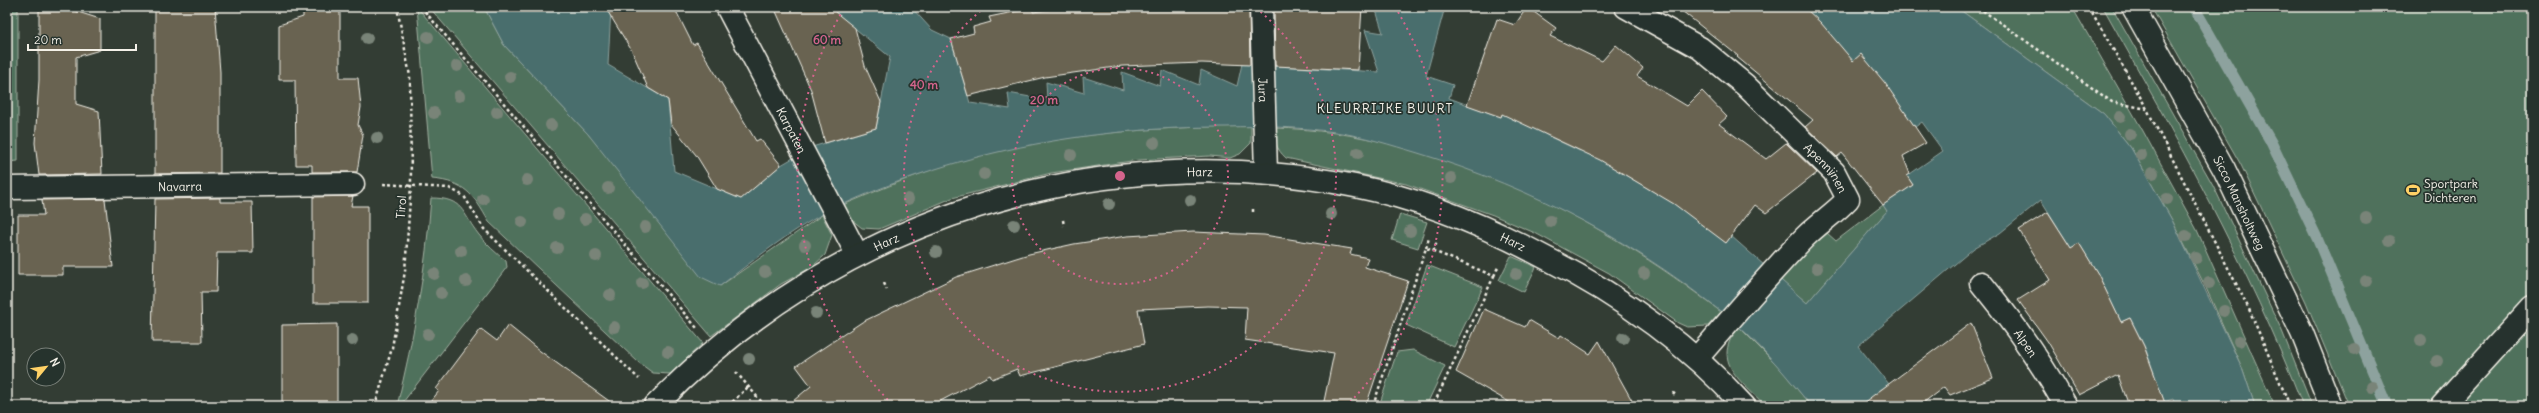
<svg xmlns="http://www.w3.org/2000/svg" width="2539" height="413" font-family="Delius,sans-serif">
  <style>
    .green { fill: #50715c; stroke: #a2b1a2 }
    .water { fill: #496e6d; stroke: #8da29e }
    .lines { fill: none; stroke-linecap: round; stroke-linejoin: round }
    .stream { stroke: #8da29e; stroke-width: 11 }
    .building { fill: #696451; stroke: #f4f1e8 }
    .street-casing { stroke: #f4f1e8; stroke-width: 25 }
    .secondary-casing { stroke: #f4f1e8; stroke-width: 25 }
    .path { stroke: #f4f1e8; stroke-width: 2.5; stroke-dasharray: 3 3; stroke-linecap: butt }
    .street { stroke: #26332d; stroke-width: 22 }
    .secondary { stroke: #26332d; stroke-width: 22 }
    .tree { fill: #798478 }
    .ring { fill: none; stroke: #d4648c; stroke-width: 2; stroke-dasharray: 2 4 }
    .labels { text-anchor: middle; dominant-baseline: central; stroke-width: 3.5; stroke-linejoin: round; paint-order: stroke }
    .street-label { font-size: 12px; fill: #f4f1e8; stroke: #26332d }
    .poi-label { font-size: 12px; fill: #f4f1e8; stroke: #26332d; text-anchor: start }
    .neighbourhood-label { font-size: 13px; letter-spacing: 1px; fill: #f4f1e8; stroke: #26332d }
    .centre { fill: #d4648c; stroke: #26332d; stroke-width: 2 }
    .ring-label { font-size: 12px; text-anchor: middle; font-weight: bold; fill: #d4648c; stroke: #26332d; stroke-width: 3.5; stroke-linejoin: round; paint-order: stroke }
  </style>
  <rect width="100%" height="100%" fill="#333d34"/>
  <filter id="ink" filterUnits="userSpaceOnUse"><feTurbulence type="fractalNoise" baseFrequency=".025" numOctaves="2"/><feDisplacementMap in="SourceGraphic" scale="8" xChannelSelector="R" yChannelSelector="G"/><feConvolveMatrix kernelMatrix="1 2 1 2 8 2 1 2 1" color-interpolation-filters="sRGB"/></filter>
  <g filter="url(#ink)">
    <path class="green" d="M7 7H18V161L7 162Z
      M417 7 703 343 670 374 653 373 638 362 489 222C473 194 465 182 432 179Z
      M429 7H484L504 45 588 134 720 286 822 215 832 235 825 255 812 267 781 284 711 336Z
      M1956 7H2072L2143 131 2197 230 2275 406H2255L2243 370 2206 288 2172 220 2131 148 2104 114Z
      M2103 7H2112L2213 185 2282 331 2312 406H2303C2249 267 2176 137 2103 7Z
      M2151 7H2532V406H2349L2306 302 2241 165Z
      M1251 126V143L1240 154 1230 158 1210 156 1138 160 1051 173 952 198 879 229 862 228 852 220 843 205C874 192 905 179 936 168 1038 135 1145 127 1251 126Z
      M1275 128C1432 131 1600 217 1721 312L1708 326 1687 327 1678 323 1609 273 1535 233 1493 215 1406 184 1286 158C1276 149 1274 141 1275 128Z
      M431 198C464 198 461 212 479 235 487 245 496 253 506 261L507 267 400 406H397C414 337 426 269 431 198Z
      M1883 205 1887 211 1807 303 1780 280 1821 236 1827 233 1836 241Z
      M1400 214 1427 222 1418 248 1392 240Z
      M1511 256 1536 267 1524 292 1499 280Z
      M1427 265 1483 287 1454 347 1406 325Z
      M1739 327 1780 368 1811 406H1766C1742 382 1709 361 1739 327Z
      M1413 350 1445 366 1426 406H1379L1397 352Z"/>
    <path class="water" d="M484 7H611L608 65 668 100 674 171 741 199 781 165 812 147 876 128 890 57 835 12 836 7H911L932 30 951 39 970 103 1010 109 1008 93 1047 100 1046 82 1084 93 1083 77 1123 90 1122 72 1160 86 1162 70 1199 85 1201 70 1237 86 1242 64 1379 72 1365 30 1383 33 1375 7H1445L1426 76 1453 85 1449 98 1501 117 1505 107 1548 136 1580 151 1584 144 1629 167 1625 175 1656 193 1660 187 1726 243 1731 236 1807 303 1887 211 1883 205 1913 185 1907 176 1943 151 1922 122 1915 127 1861 55 1853 61 1804 7H1956L2104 114 2131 148 2172 220 2243 370 2255 406H2175L2173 399 2164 402 2146 350 2130 318 2121 322 2098 274 2079 243 2071 248 2041 200 2000 233 1974 248 1858 346 1889 384 1877 392 1887 406H1811C1788 378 1765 349 1737 325 1644 246 1534 188 1418 153 1391 145 1363 136 1335 132 1299 127 1262 126 1226 127 1088 127 949 152 825 213 790 231 751 262 720 286L701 277 588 134 504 45Z"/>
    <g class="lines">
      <path class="stream" d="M2194 7 2271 142 2317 238 2387 406"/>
    </g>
    <path class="building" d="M39 7H75V11L100 19V50L76 57V104L99 111 102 174 39 175 35 143 39 80Z
      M155 7H215L220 72V173L155 174Z
      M303 7H340V78H358L361 107 358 125 363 135 357 172H312V165H296L295 80H279V25L303 17Z
      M605 7H674L693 45 697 43 756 141 760 139 781 165 741 199 717 189 696 155 671 124 668 100 648 88 632 51Z
      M774 7H829L855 28 865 66 881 102 876 128 825 143 811 90Z
      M1068 7H1249L1250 65 1202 63 1122 66 1045 77 968 96 951 39 974 33 973 27 991 22 989 17 1033 8V12Z
      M1274 7H1362L1358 70 1275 66Z
      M1527 7 1556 28 1550 36 1602 61 1616 45 1643 68 1637 76 1687 106 1702 91 1727 117 1719 124 1766 159 1786 143 1817 173 1766 213 1755 205 1726 243 1674 204 1600 160 1502 114 1501 117 1467 105 1497 19 1515 25Z
      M1677 7H1804L1821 23 1853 61 1861 54 1885 83 1926 143 1903 156 1910 174 1907 176 1913 185 1883 205 1842 153 1837 157 1805 127 1813 120 1737 57 1738 56Z
      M353 196 351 206H368V303H313V197Z
      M220 198V202H252L253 253H217L216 292H201L202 342H152L155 199Z
      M105 199 113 267H63V275H18V215H44L42 200Z
      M2048 212 2071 248 2079 243 2098 274 2121 322 2130 318 2144 346 2166 406H2129L2118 375 2079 395 2048 342 2018 300 2050 280 2019 230Z
      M1193 232 1264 235 1352 249 1350 254 1368 258 1365 267 1408 281 1366 406H1323L1334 353 1245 340 1247 307 1208 306 1138 309 1144 344 1020 376 1017 369 992 379 990 375 931 406H787L811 386 796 366 862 322 956 277 1029 254 1074 244 1127 236Z
      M1484 309 1525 327 1529 320 1559 338 1561 335 1590 354 1599 341 1635 406H1516L1456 372Z
      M1971 323 1993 378 1950 395 1944 387 1919 406H1859Z
      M337 324V406H282V325Z
      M508 325 540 351 616 406H427L439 391 436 389 481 329 497 341Z"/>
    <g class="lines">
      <defs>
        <g id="street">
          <path id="s1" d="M727 7 857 254"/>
          <path id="s2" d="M1261 7 1266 173"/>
          <path id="s3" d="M1626 7 1700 48 1745 85 1834 172 1848 199C1835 213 1819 223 1805 237 1767 276 1733 317 1697 358"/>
          <path id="s4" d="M7 188 353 184"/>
          <path id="s5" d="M1981 283C2013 322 2041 362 2066 406"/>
          <path id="s6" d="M655 406C837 218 1099 135 1355 186 1420 199 1486 226 1544 257 1619 295 1688 344 1744 406"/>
          <path d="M2442 406 2532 307"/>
        </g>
        <g id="secondary">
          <path id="s7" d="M2133 7 2224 169 2302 333 2331 406"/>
        </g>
      </defs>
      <use href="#street" class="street-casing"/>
      <use href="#secondary" class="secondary-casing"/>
      <path class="path" d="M421 7 697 328
        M1978 7 2112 102 2147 109
        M2089 7 2147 109 2249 309 2290 406
        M383 184 449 188 464 196 484 229 639 379
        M1253 209V215
        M1063 220 1064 226
        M1426 248 1429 238
        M1433 251 1437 242
        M1494 276 1498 267
        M884 283 887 290
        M736 372 765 406
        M1673 395 1675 392
        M375 406 392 348 405 271 411 185 410 76 397 7
        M728 406 748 387
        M1373 406 1426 248 1494 276 1433 406"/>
      <use href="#street" class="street"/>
      <use href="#secondary" class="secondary"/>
    </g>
    <g class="tree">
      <circle cx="428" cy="37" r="6"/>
      <circle cx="367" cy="38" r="6"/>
      <circle cx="457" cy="66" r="6"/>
      <circle cx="510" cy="77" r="6"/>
      <circle cx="459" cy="96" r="6"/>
      <circle cx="497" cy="112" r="6"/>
      <circle cx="434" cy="113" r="6"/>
      <circle cx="2120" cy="117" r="6"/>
      <circle cx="551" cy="125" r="6"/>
      <circle cx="2130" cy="134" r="6"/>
      <circle cx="377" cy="138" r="6"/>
      <circle cx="1154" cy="143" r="6"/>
      <circle cx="1358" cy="153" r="6"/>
      <circle cx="1071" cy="155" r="6"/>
      <circle cx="2141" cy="155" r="6"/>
      <circle cx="2153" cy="173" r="6"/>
      <circle cx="984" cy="174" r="6"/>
      <circle cx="1451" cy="178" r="6"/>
      <circle cx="527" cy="180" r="6"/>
      <circle cx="608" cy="188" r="6"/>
      <circle cx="483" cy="199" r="6"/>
      <circle cx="908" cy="199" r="6"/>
      <circle cx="2167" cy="199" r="6"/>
      <circle cx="1190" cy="200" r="6"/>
      <circle cx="1109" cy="204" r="6"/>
      <circle cx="558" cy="214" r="6"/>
      <circle cx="1331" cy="214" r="6"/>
      <circle cx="2366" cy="218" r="6"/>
      <circle cx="585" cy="219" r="6"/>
      <circle cx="1550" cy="221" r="6"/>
      <circle cx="522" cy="222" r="6"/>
      <circle cx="1014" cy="225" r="6"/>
      <circle cx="645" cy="227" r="6"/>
      <circle cx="1410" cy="231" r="6"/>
      <circle cx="2186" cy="236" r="6"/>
      <circle cx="2389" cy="241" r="6"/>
      <circle cx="805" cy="245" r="6"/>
      <circle cx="557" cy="248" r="6"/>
      <circle cx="461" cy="251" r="6"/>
      <circle cx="936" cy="252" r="6"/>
      <circle cx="596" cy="256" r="6"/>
      <circle cx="2196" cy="258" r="6"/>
      <circle cx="1817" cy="268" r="6"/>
      <circle cx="765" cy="272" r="6"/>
      <circle cx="1644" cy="273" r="6"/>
      <circle cx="434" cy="274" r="6"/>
      <circle cx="1516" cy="274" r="6"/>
      <circle cx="466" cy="281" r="6"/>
      <circle cx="2366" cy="281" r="6"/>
      <circle cx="642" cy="283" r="6"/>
      <circle cx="2209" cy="283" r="6"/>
      <circle cx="441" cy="293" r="6"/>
      <circle cx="610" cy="295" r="6"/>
      <circle cx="2224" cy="311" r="6"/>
      <circle cx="816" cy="313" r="6"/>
      <circle cx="614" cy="327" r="6"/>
      <circle cx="428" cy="334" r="6"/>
      <circle cx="1623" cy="338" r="6"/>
      <circle cx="352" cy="340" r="6"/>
      <circle cx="2421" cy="340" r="6"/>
      <circle cx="2239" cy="341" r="6"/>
      <circle cx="2354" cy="349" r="6"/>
      <circle cx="668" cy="352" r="6"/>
      <circle cx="749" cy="359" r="6"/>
      <circle cx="2437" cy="361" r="6"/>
      <circle cx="2372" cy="387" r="6"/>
    </g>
  </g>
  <g class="ring">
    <circle cx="1120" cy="176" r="108"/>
    <path d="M1256 8A216 216 0 1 1 984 8"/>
    <path d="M892 404A323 323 0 0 1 845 7M1395 7A323 323 0 0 1 1348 404"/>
  </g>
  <defs>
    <symbol id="stadium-bare" viewBox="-9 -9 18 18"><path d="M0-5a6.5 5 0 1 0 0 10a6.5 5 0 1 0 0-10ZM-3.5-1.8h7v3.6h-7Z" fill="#ffd166" stroke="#26332d" stroke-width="2.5" paint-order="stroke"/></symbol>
  </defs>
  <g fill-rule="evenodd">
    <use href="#stadium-bare" x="2403" y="180" width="20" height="20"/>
  </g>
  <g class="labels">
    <g class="street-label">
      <text stroke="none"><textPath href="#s2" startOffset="83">Jura</textPath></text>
      <text stroke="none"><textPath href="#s1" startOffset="139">Karpaten</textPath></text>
      <text stroke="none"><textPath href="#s3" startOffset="259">Apennijnen</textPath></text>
      <text stroke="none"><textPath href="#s6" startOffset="609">Harz</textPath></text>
      <text stroke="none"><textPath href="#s4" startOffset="173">Navarra</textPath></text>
      <text stroke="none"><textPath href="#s7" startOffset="223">Sicco Mansholtweg</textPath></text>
      <text transform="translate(401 207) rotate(-86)">Tirol</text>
      <text stroke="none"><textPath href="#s6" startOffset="285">Harz</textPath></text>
      <text stroke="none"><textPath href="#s6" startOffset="933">Harz</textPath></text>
      <text stroke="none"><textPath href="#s5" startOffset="75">Alpen</textPath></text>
    </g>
    <g class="poi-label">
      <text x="2424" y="183">Sportpark<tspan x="2424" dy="14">Dichteren</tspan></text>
    </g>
    <g class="neighbourhood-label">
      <text x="1385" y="108">KLEURRIJKE BUURT</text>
    </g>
  </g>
  <circle cx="1120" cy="176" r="6" class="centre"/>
  <g class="ring-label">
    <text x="827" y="44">60 m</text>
    <text x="924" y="89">40 m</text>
    <text x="1044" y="104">20 m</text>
  </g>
  <rect width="2539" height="413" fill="none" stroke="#26332d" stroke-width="24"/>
  <rect x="12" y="12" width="2515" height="389" fill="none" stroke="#f4f1e8" stroke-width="1.5" filter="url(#ink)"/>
  <g transform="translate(46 367) rotate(61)"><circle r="19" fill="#26332d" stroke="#787f78"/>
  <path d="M0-3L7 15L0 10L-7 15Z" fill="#ffd166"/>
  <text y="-6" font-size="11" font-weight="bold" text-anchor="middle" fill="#f4f1e8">N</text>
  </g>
  <path d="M28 44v6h108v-6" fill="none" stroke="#f4f1e8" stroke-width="2"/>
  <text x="34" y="44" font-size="12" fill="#f4f1e8" stroke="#26332d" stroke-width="3" paint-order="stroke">20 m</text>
</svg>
